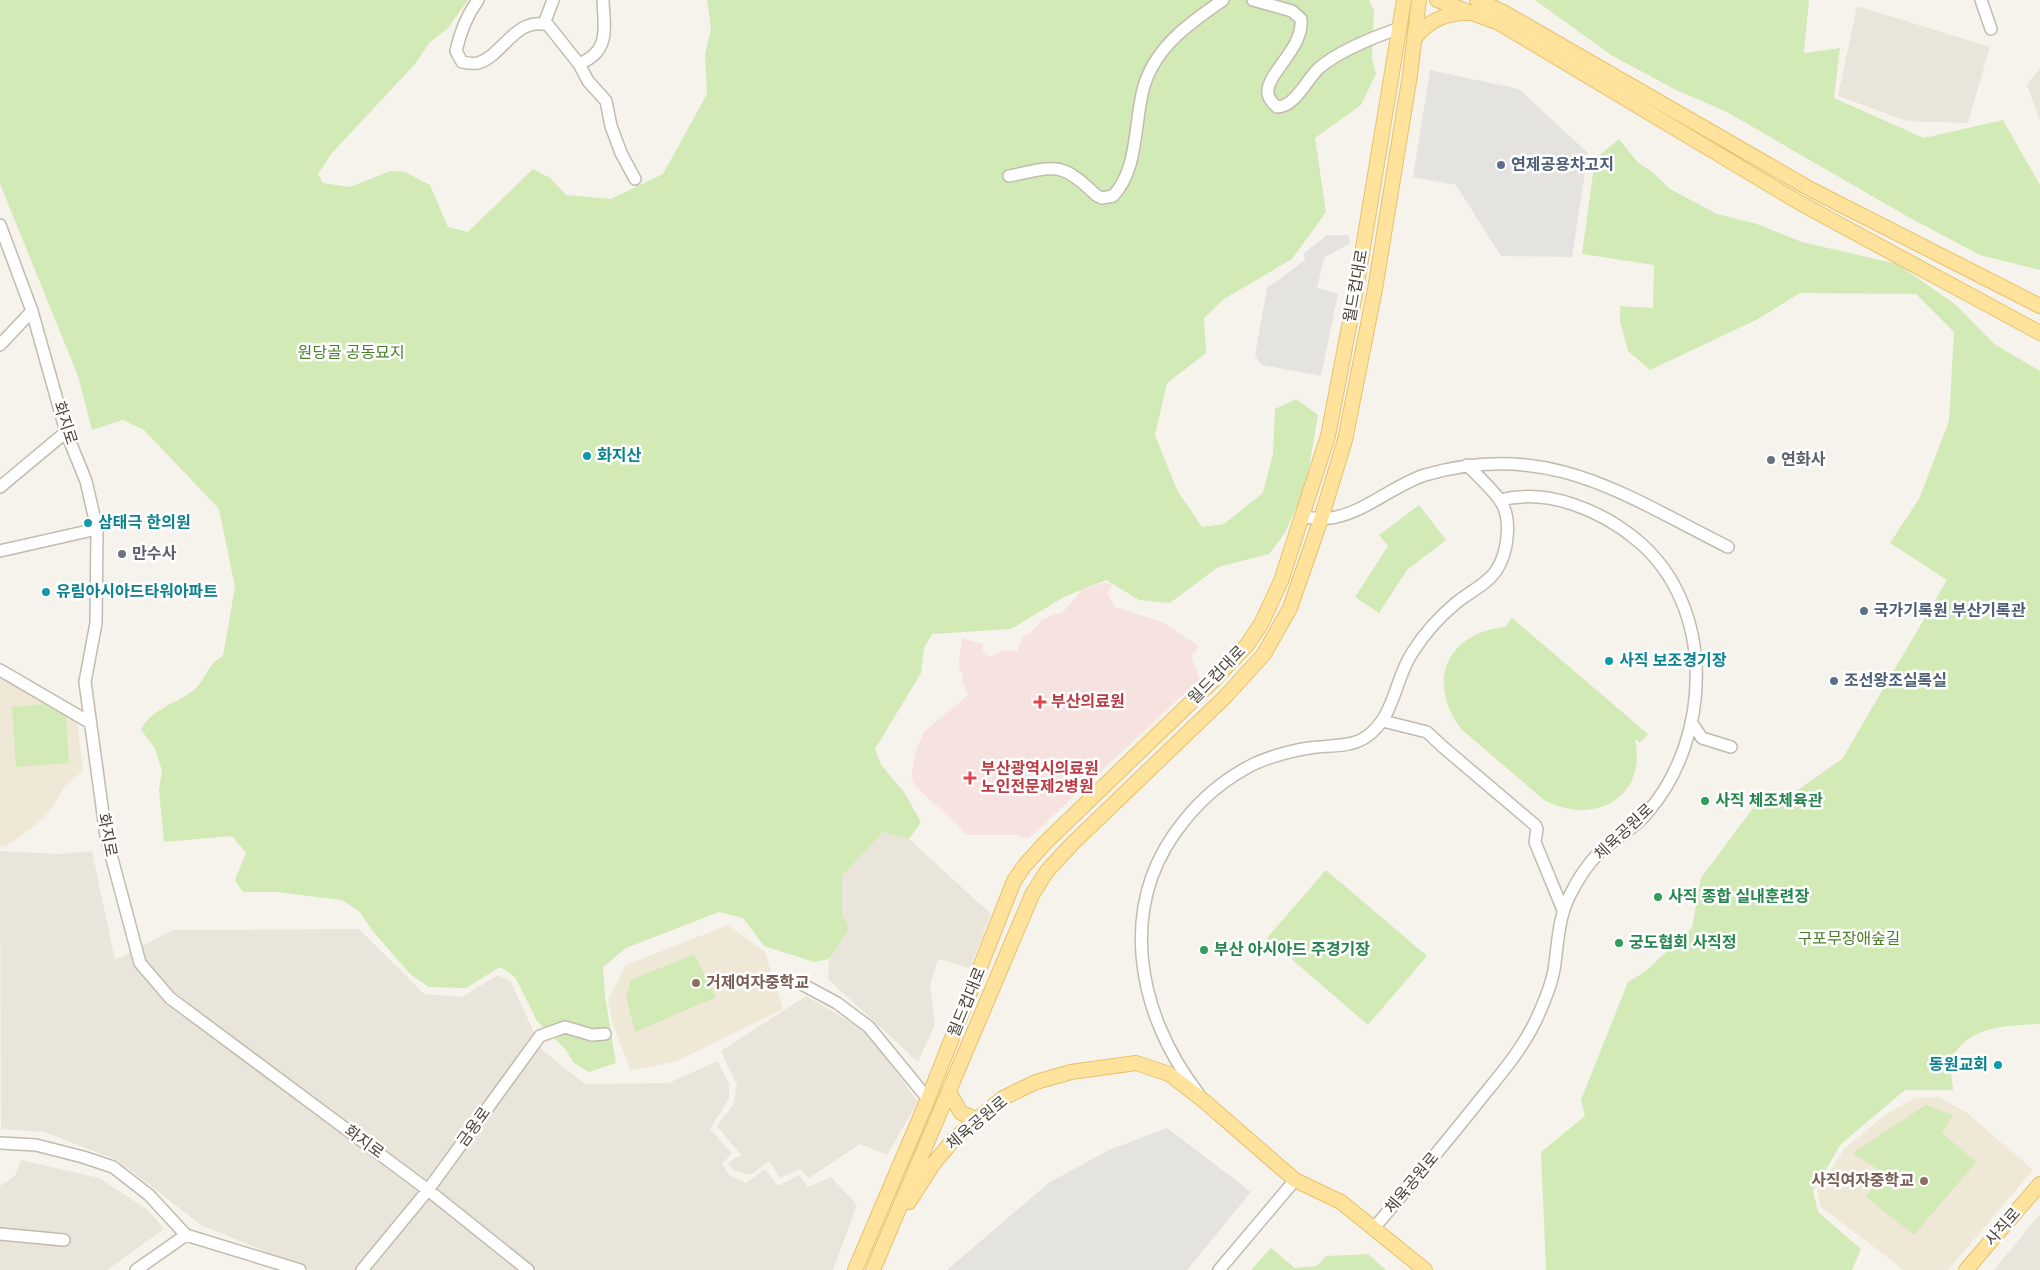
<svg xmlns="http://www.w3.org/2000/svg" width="2040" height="1270" font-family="'Nunito Sans','Noto Sans KR',sans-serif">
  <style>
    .residential { fill: #eae5da }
    .education { fill: #efe8d6 }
    .medical { fill: #f6e3e0 }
    .green { fill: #d2eab5 }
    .parking { fill: #e5e3e0 }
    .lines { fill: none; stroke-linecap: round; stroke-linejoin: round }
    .minor-casing { stroke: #c2bbae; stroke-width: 14 }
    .major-casing { stroke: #e6c16a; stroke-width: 16 }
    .minor { stroke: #fff; stroke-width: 11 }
    .major { stroke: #ffe39c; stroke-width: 14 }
    .service-dot { fill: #5c6f8a; stroke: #fff; stroke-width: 2 }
    .culture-dot { fill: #0f9aa8; stroke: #fff; stroke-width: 2 }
    .worship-dot { fill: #6b7280; stroke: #fff; stroke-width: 2 }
    .health-dot { fill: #e0444e; stroke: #fff; stroke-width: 2 }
    .leisure-dot { fill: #2e9e5b; stroke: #fff; stroke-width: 2 }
    .education-dot { fill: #8d6e63; stroke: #fff; stroke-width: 2 }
    .labels { text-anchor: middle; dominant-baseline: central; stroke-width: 5; stroke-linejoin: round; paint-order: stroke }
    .service-label { font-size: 16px; font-weight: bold; fill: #4e5e75; stroke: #fff; text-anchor: start }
    .street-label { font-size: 16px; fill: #4b4439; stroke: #fff }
    .park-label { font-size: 16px; fill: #4a7f2a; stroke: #fff }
    .culture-label { font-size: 16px; font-weight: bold; fill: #0d838f; stroke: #fff; text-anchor: start }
    .worship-label { font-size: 16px; font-weight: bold; fill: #5b616d; stroke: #fff; text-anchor: start }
    .health-label { font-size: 16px; font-weight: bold; fill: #be3a42; stroke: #fff; text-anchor: start }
    .leisure-label { font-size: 16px; font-weight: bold; fill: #27864d; stroke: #fff; text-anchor: start }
    .education-label { font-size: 16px; font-weight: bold; fill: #785e54; stroke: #fff; text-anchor: start }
  </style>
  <rect width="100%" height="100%" fill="#f6f3ec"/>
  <path class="residential" d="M1857 6 1990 47 1968 123 1907 121 1838 96Z
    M2040 68V121L2027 85Z
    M883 832 909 839 991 914 970 968 938 959 930 985 935 1024 918 1062 828 979 829 959 849 930 842 912V876Z
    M0 851 60 854 92 851 115 960 173 930 359 929 424 994 462 997 498 975 511 982 542 1050 585 1084 669 1083 717 1061 729 1083V1099L710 1129 732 1153 722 1164 729 1175 746 1183 765 1169 778 1186 799 1175 808 1187 831 1177 857 1205 833 1270H311L201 1225 117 1160 44 1132 1 1129Z
    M806 996 866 1031 918 1102 887 1155 860 1144 809 1178 800 1169 780 1178 769 1161 750 1175 735 1171 727 1163 741 1155 717 1126 733 1105 737 1085 721 1051Z
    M21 1160 99 1178 148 1210 164 1229 107 1270H0V1186L15 1176Z
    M2040 1214V1270H1994Z"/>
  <path class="education" d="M0 675 77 721 83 771 64 787 51 810 36 825 5 847 0 845Z
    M728 925 765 952 783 1009 677 1061 631 1071 613 1025 608 1000 626 965Z
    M1939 1097 1967 1113 2033 1170 1948 1270H1904L1821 1207 1817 1191 1845 1148 1885 1115 1915 1098Z"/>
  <path class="medical" d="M1104 583 1113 584 1107 593 1115 607 1162 622 1199 646 1191 657 1200 679 1028 839 1015 835H966L956 823 917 788 911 779 916 751 924 732 968 695 962 680 963 672 958 669 962 638 983 644 982 653 991 657 1002 650 1017 651 1022 638 1031 632 1044 618 1063 612 1082 590Z"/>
  <path class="green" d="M0 0H468L448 28 429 43 415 64 332 153 318 174 323 183 350 187 390 171 405 172 430 185 448 227 468 232 533 169 550 178 566 195 611 199 663 174 707 94 705 54 711 29 707 0H1369L1374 11 1372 59 1376 74 1361 105 1315 138 1326 212 1292 259 1224 299 1204 318 1206 353 1167 383 1155 435 1177 490 1202 527 1224 524 1263 493 1273 453 1275 409 1296 399 1318 415 1306 485 1285 533 1269 554 1218 567 1170 603 1139 600 1106 580 1064 597 1011 629 932 634 924 648 921 673 875 749 881 765 904 792 921 822 909 839 883 832 842 876V912L849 930 829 959 814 962 764 946 743 918 719 912 626 948 603 967 605 996 616 1063 589 1072 573 1062 566 1050 537 1021 515 977 500 967 466 988 429 987 410 974 371 929 360 912 342 900 276 892H243L235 880 246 853 232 836 164 842 159 790 162 771 155 748 141 730C151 708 178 704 196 688 207 677 208 663 223 656L235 587 219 509 144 430 123 420 92 430 78 376 0 184Z
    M1535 0H1809L1804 53 1840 48 1834 98 1924 138 2003 120 2040 185V270L1980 255 1910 218 1725 111 1676 90 1611 55Z
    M1619 139 1638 163 1651 171 1670 189 1717 214 1757 224 1802 242 1897 264 1955 304 1994 344 2040 371V1024C2009 1026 1967 1025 1952 1059 1949 1067 1953 1082 1953 1090H1905L1841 1144 1813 1191 1818 1212 1861 1249 1852 1270H1546L1541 1152 1585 1116 1581 1100 1628 982 1646 971 1692 928 1701 878 1759 800 1788 797 1842 759 1947 580 1890 543 1919 499 1949 421 1954 332 1916 294 1800 293 1758 319 1650 370 1628 351 1620 321V306L1653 308 1654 265 1582 254 1595 159Z
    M1419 505 1446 540 1407 570 1379 613 1355 597 1388 546 1379 535Z
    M1512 618 1648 734 1640 743 1635 739C1648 799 1593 826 1544 800L1461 729C1426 682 1446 633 1505 627Z
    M44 704 66 717 69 763 16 767 12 707Z
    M1326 870 1427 956 1368 1025 1267 938Z
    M694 954 716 997 635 1032 626 997 631 980Z
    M1926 1105 1953 1115 1942 1133 1976 1162 1914 1235 1866 1197 1882 1172 1853 1153Z
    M1271 1248 1295 1268 1317 1266 1326 1256 1368 1254 1386 1270H1251Z"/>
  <path class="parking" d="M1430 70 1519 89 1588 153 1572 257 1501 256 1456 185 1413 177Z
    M1327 235H1348L1350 243 1324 258 1317 288 1338 294 1321 376 1262 365 1255 356 1267 288 1305 260 1304 253Z
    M1167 1128 1251 1192 1187 1270H947L1050 1182 1109 1150Z"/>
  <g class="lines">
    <defs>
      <path id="minor" d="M478 0C467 15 460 33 456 51L462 62C467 63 473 64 478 63 503 56 515 16 548 25L579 64 588 81 606 101 611 126 621 153 635 179
        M1253 0 1292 11 1301 19C1304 49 1265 74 1268 94 1269 100 1273 103 1277 107 1295 107 1307 79 1319 68 1339 51 1374 37 1400 28
        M1981 0 1991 29
        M544 24 553 0
        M579 64C611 51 604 28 603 0
        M1009 176C1055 167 1060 160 1096 195L1102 198 1113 196C1139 169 1134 120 1144 86 1156 46 1191 22 1223 0
        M0 225 32 311 66 432 86 481 97 529 96 623 85 682 106 836 140 963 170 998 428 1190 528 1270
        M0 345 32 311
        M0 487 66 432
        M1302 517C1314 518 1325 520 1336 517 1368 510 1394 485 1425 475 1548 439 1624 495 1728 547
        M0 551 97 529
        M0 670 89 722
        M1383 721 1427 732 1443 747 1535 825 1537 829 1535 842 1537 847 1563 910
        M1691 722 1702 738 1731 747
        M798 982 837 1003 869 1027 928 1099
        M1198 1093C1136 1012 1116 904 1184 821 1203 797 1229 776 1256 763 1272 756 1291 751 1309 748 1327 745 1350 748 1366 737 1395 717 1394 681 1412 653 1424 634 1439 617 1456 603 1469 592 1486 585 1496 571 1508 553 1513 517 1499 499 1490 487 1478 476 1467 465
        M0 1143 36 1145 83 1157 113 1167 149 1195 186 1235 300 1270
        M1374 1228C1408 1188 1442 1147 1475 1106 1497 1078 1521 1052 1536 1020 1543 1005 1551 986 1554 970 1558 944 1558 918 1570 895 1577 881 1586 866 1597 855 1612 839 1634 830 1648 812 1712 737 1716 607 1638 541 1601 510 1548 488 1500 500
        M0 1234 64 1240
        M136 1270 186 1235
        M362 1270 428 1190 540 1036 565 1027 592 1035 605 1034
        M1219 1270 1295 1180"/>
      <path id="major" d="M1437 0 1499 23 1800 203 2040 333
        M1477 0 1503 12 1812 190 2040 306
        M1415 38C1429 20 1446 13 1468 13
        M949 1092 961 1113 977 1119
        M909 1202 934 1163 955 1138 1003 1098 1036 1082 1071 1072 1136 1063 1169 1074 1204 1101 1295 1180 1341 1202 1425 1270
        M855 1270 928 1099 1014 881 1025 865 1046 842 1212 682 1247 645 1261 624 1281 581 1328 436 1356 290 1404 0
        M873 1270 1032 895 1047 871 1073 843 1226 696 1264 654 1290 608 1321 519 1345 440 1375 289 1410 75 1419 0
        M1966 1270 2040 1184"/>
    </defs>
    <use href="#minor" class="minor-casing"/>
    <use href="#major" class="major-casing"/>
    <use href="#minor" class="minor"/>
    <use href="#major" class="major"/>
  </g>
  <g class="service-dot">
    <circle cx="1501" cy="165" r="5"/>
    <circle cx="1864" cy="611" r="5"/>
    <circle cx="1834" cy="681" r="5"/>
  </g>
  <g class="culture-dot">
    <circle cx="587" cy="456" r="5"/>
    <circle cx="88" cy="523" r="5"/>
    <circle cx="46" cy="592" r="5"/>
    <circle cx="1609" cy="661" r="5"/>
    <circle cx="1998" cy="1065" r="5"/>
  </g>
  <g class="worship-dot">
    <circle cx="1771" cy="460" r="5"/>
    <circle cx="122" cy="554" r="5"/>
  </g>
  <g class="health-dot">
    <path d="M1037.5 694.5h5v5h5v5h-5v5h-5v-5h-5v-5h5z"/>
    <path d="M967.5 770.5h5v5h5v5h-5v5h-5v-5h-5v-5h5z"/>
  </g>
  <g class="leisure-dot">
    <circle cx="1705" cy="801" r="5"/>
    <circle cx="1658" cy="897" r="5"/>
    <circle cx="1619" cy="943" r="5"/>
    <circle cx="1204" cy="950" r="5"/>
  </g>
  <g class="education-dot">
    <circle cx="696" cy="983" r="5"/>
    <circle cx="1924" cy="1181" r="5"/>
  </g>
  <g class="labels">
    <g class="service-label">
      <text x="1511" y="165">연제공용차고지</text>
      <text x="1874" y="611">국가기록원 부산기록관</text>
      <text x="1844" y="681">조선왕조실록실</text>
    </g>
    <g class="street-label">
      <text transform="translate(1356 286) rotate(-80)">월드컵대로</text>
      <text transform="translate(65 423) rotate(72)">화지로</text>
      <text transform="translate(1217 675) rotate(-46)">월드컵대로</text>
      <text transform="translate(1624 832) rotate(-43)">체육공원로</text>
      <text transform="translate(107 835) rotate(79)">화지로</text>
      <text transform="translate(967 1002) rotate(-68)">월드컵대로</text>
      <text transform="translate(977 1123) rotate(-40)">체육공원로</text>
      <text transform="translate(474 1127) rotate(-54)">금용로</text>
      <text transform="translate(364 1142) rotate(36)">화지로</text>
      <text transform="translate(1412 1183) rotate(-50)">체육공원로</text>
      <text transform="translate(2003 1227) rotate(-49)">사직로</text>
    </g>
    <g class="park-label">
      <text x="351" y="353">원당골 공동묘지</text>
      <text x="1849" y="939">구포무장애숲길</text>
    </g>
    <g class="culture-label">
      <text x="597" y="456">화지산</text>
      <text x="98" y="523">삼태극 한의원</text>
      <text x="56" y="592">유림아시아드타워아파트</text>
      <text x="1619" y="661">사직 보조경기장</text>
      <text x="1988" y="1065" text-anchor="end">동원교회</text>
    </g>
    <g class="worship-label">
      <text x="1781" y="460">연화사</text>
      <text x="132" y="554">만수사</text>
    </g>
    <g class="health-label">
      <text x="1051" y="702">부산의료원</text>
      <text x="981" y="769">부산광역시의료원<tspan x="981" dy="18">노인전문제2병원</tspan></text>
    </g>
    <g class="leisure-label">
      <text x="1715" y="801">사직 체조체육관</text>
      <text x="1668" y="897">사직 종합 실내훈련장</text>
      <text x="1629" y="943">궁도협회 사직정</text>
      <text x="1214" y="950">부산 아시아드 주경기장</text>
    </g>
    <g class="education-label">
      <text x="706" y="983">거제여자중학교</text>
      <text x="1914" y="1181" text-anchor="end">사직여자중학교</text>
    </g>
  </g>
</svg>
